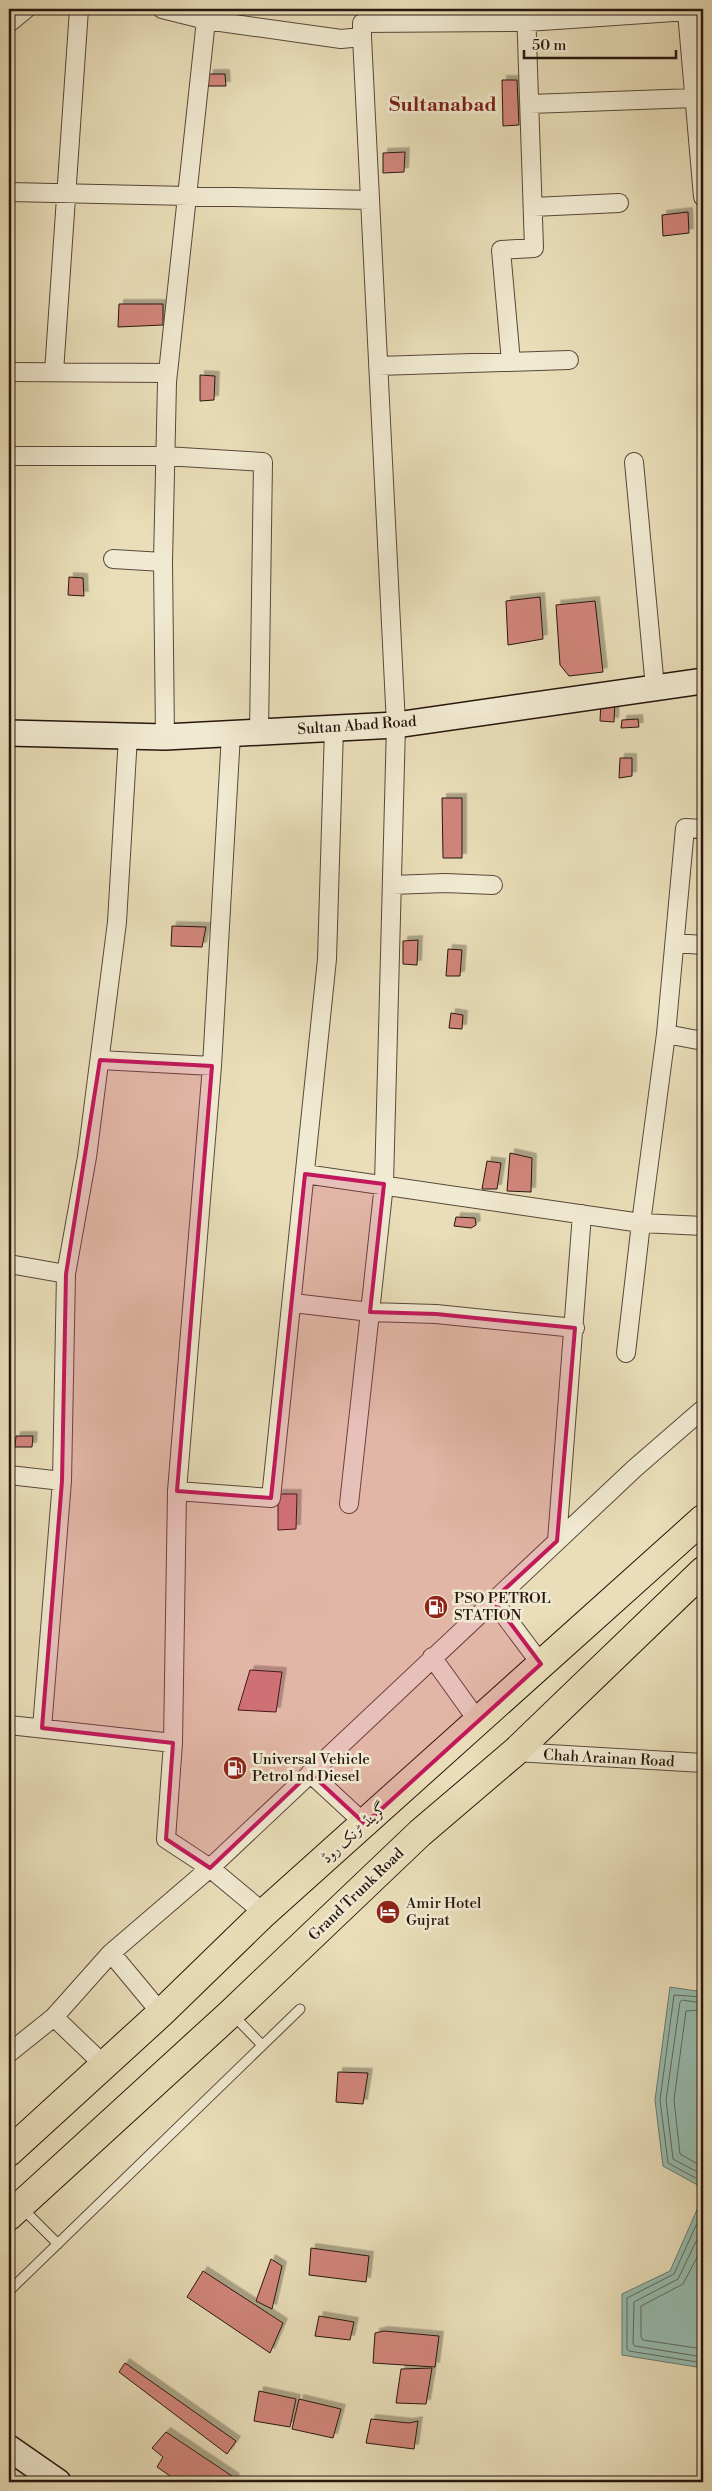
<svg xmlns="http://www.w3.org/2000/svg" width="712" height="2491" viewBox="0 0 712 2491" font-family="'Libre Bodoni',Amiri,serif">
<defs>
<filter id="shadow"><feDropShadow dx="4.5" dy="-4.5" stdDeviation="0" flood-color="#0004"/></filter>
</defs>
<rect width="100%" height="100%" fill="#e9deb9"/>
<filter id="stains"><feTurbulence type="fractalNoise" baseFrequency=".004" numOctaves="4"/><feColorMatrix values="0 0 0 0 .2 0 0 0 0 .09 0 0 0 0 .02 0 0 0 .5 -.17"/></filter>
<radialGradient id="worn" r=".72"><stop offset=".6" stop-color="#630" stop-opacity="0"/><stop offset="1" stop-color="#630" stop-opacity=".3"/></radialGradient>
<!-- water -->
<path fill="#97bcaf" stroke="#6a7a6f" d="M 670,1987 L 703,1992 L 703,2188 L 663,2166 L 655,2100 Z
M 703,2196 L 703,2368 L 622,2355 L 622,2294 L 670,2271 Z"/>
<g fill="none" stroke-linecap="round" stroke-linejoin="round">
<!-- shore -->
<path stroke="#5f695e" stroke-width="1" d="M 703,1997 L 674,1995 L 660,2100 L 668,2163 L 703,2182
M 703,2003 L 682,2000 L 680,2002 L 666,2100 L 673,2159 L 703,2175
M 703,2010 L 686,2011 L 674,2100 L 680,2154 L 703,2167
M 703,2210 L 674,2274 L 627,2298 L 627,2349 L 629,2351 L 703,2363
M 703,2227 L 678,2279 L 634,2302 L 633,2344 L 635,2346 L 703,2357
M 703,2246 L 683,2284 L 641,2306 L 641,2337 L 643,2340 L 703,2349"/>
</g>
<!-- building -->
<path fill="#d2867b" stroke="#27160e" filter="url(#shadow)" d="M 209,74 L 225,74 L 226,86 L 208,86 Z
M 502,80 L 517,80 L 519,125 L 503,126 Z
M 405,152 L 404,172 L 383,173 L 383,153 Z
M 688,212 L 689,233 L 663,236 L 662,215 Z
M 119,304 L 163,304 L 163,325 L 118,327 Z
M 200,375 L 215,376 L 214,400 L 200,401 Z
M 69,577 L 83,578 L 84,596 L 68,595 Z
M 540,597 L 543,639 L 508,645 L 506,601 Z
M 595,601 L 603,672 L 569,676 L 560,665 L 556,605 Z
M 601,700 L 615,700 L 614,722 L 600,721 Z
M 638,719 L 639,727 L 621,728 L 622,720 Z
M 620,758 L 632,758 L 632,776 L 619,778 Z
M 442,798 L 462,798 L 462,858 L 443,858 Z
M 172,926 L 206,927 L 202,947 L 171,946 Z
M 418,940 L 417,965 L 403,964 L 403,941 Z
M 448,949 L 462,950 L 460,976 L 446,976 Z
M 451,1013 L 463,1015 L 462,1029 L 449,1028 Z
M 510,1153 L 532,1158 L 531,1192 L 507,1191 Z
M 487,1161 L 501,1163 L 497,1189 L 482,1189 Z
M 456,1217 L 475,1218 L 476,1225 L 471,1228 L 454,1226 Z
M 16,1436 L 33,1436 L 32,1447 L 15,1447 Z
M 278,1494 L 297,1494 L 296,1529 L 278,1530 Z
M 250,1670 L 282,1672 L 276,1712 L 238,1710 Z
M 338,2072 L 368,2073 L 363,2104 L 336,2102 Z
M 311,2248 L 369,2256 L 366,2282 L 309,2275 Z
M 271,2259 L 282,2266 L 272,2309 L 256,2301 Z
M 203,2271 L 283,2323 L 270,2353 L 187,2297 Z
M 319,2316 L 354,2322 L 350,2340 L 315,2336 Z
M 384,2331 L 439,2336 L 435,2367 L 373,2363 L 375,2333 Z
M 125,2363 L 236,2441 L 227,2454 L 119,2372 Z
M 432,2368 L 426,2404 L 396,2403 L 401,2369 Z
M 259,2391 L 296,2399 L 290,2427 L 254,2421 Z
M 299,2399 L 341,2409 L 333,2438 L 292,2429 Z
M 371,2419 L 409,2423 L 418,2421 L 414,2449 L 366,2443 Z
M 166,2432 L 235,2478 L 233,2482 L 179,2482 L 157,2467 L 163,2457 L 152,2448 Z"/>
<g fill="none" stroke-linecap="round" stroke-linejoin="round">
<!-- lane casing -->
<g stroke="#584839" stroke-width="11">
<path id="lane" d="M 233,2015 L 262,2045
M 22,2208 L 58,2244
M 9,2291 L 300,2009"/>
</g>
<!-- street casing -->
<g stroke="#584839" stroke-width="20">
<path id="street" d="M 162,9 L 206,20 L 207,9
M 687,12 L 703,197
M 9,23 L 26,9
M 530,104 L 694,98
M 9,192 L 370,200
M 533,207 L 619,203
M 511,362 L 501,250 L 534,248 L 526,9
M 378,366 L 569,360
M 9,372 L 168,373
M 54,372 L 79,9
M 9,456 L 165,456 L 263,462 L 259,732
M 634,462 L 655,688
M 113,559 L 163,562
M 165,737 L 163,562 L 167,382 L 206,20 L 341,39 L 362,37 L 362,23 L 527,22 L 703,10
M 392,885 L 445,883 L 493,885
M 675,943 L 703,945
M 666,1034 L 685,828 L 703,829
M 703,1041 L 666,1034 L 641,1223 L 703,1226
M 100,1060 L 212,1066
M 305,1174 L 641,1223 L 626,1353
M 9,1264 L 66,1274 L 62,1481
M 66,1274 L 87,1157 L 117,922 L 128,736
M 293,1303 L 370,1312 L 436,1314 L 575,1328
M 9,1475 L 62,1481 L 42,1728
M 177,1491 L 212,1066 L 231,734
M 349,1504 L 384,1184 L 396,725 L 362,37
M 557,1541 L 582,1214
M 493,1600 L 541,1664
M 432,1657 L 478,1721
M 9,1725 L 173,1743 L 166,1839 L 210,1868 L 264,1913
M 173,1743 L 177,1491 L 271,1498 L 327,959 L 334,728
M 515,1752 L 703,1763
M 310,1773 L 365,1824
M 111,1953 L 161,2013
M 54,2017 L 104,2065
M 9,2053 L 54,2017 L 111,1953 L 210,1868 L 635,1468 L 703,1409"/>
</g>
<!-- secondary casing -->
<g stroke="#27160e" stroke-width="28">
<path id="secondary" d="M 9,733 L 165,737 L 396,725 L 703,681
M 9,2448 L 58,2482"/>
</g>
<!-- primary casing -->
<g stroke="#27160e" stroke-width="30">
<path id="primary" d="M 9,2152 L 161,2013 L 264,1913 L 703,1519
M 9,2216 L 231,2013 L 420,1833 L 515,1752 L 703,1571"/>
</g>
<!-- lane -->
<use href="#lane" stroke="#f1ead2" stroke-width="9"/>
<!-- street -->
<use href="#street" stroke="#f1ead2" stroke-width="18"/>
<!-- secondary -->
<use href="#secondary" stroke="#f1ead2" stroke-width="25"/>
<!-- primary -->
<use href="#primary" stroke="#e9deb9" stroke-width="28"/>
</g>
<!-- marked area -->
<path fill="#c2185b" fill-opacity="0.2" stroke="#c2185b" stroke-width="4" stroke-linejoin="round" d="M 100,1060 L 212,1066 L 177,1491 L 271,1498 L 305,1174 L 384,1184 L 370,1312 L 436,1314 L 575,1328 L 557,1541 L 493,1600 L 541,1664 L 365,1824 L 310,1773 L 210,1868 L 166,1839 L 173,1743 L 42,1728 L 62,1481 L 66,1274 Z"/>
<!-- icons -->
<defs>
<g id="fuel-disc" transform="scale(1.25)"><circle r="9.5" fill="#8f2418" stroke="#f1ead2"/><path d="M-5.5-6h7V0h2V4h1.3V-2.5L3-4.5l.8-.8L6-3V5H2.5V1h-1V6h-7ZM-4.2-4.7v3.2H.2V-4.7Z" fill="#fff"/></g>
<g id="hotel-disc" transform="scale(1.25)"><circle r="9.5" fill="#8f2418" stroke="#f1ead2"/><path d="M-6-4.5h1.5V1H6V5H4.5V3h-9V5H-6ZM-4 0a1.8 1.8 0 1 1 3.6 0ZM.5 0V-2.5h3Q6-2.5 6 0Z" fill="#fff"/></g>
</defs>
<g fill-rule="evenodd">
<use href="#fuel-disc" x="436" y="1607"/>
<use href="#fuel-disc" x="235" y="1768"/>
<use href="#hotel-disc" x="388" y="1912"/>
</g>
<g text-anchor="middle" stroke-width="5" stroke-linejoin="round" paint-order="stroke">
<!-- street labels -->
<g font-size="15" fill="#27160e" stroke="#f1ead2">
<text transform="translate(357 725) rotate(-4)" y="5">Sultan Abad Road</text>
<text transform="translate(609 1758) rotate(3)" y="5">Chah Arainan Road</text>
<text transform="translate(354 1833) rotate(-42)" y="5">گرینڈ ٹرنک روڈ</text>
<text transform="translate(356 1894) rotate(-44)" y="5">Grand Trunk Road</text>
</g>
<!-- poi labels -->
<g font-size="15" fill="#27160e" stroke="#f1ead2" text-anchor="start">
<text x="454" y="1603">PSO PETROL<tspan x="454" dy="17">STATION</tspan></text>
<text x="252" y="1764">Universal Vehicle<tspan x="252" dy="17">Petrol nd Diesel</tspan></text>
<text x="406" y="1908">Amir Hotel<tspan x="406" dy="17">Gujrat</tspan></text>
</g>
<!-- district labels -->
<g font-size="20" font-weight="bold" fill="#7a1f14" stroke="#f1ead2">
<text x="443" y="111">Sultanabad</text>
</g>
</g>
<!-- margin -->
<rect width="712" height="2491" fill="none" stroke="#e9deb9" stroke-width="30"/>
<rect x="10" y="10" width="692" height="2471" fill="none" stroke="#27160e" stroke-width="2.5"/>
<rect x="15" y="15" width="682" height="2461" fill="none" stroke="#27160e"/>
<!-- scale -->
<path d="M524 50v8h152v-8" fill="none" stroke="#27160e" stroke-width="2.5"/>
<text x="532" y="50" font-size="15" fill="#27160e" stroke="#f1ead2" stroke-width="4" paint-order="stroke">50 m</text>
<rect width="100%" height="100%" filter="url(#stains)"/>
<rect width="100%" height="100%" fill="url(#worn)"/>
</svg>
